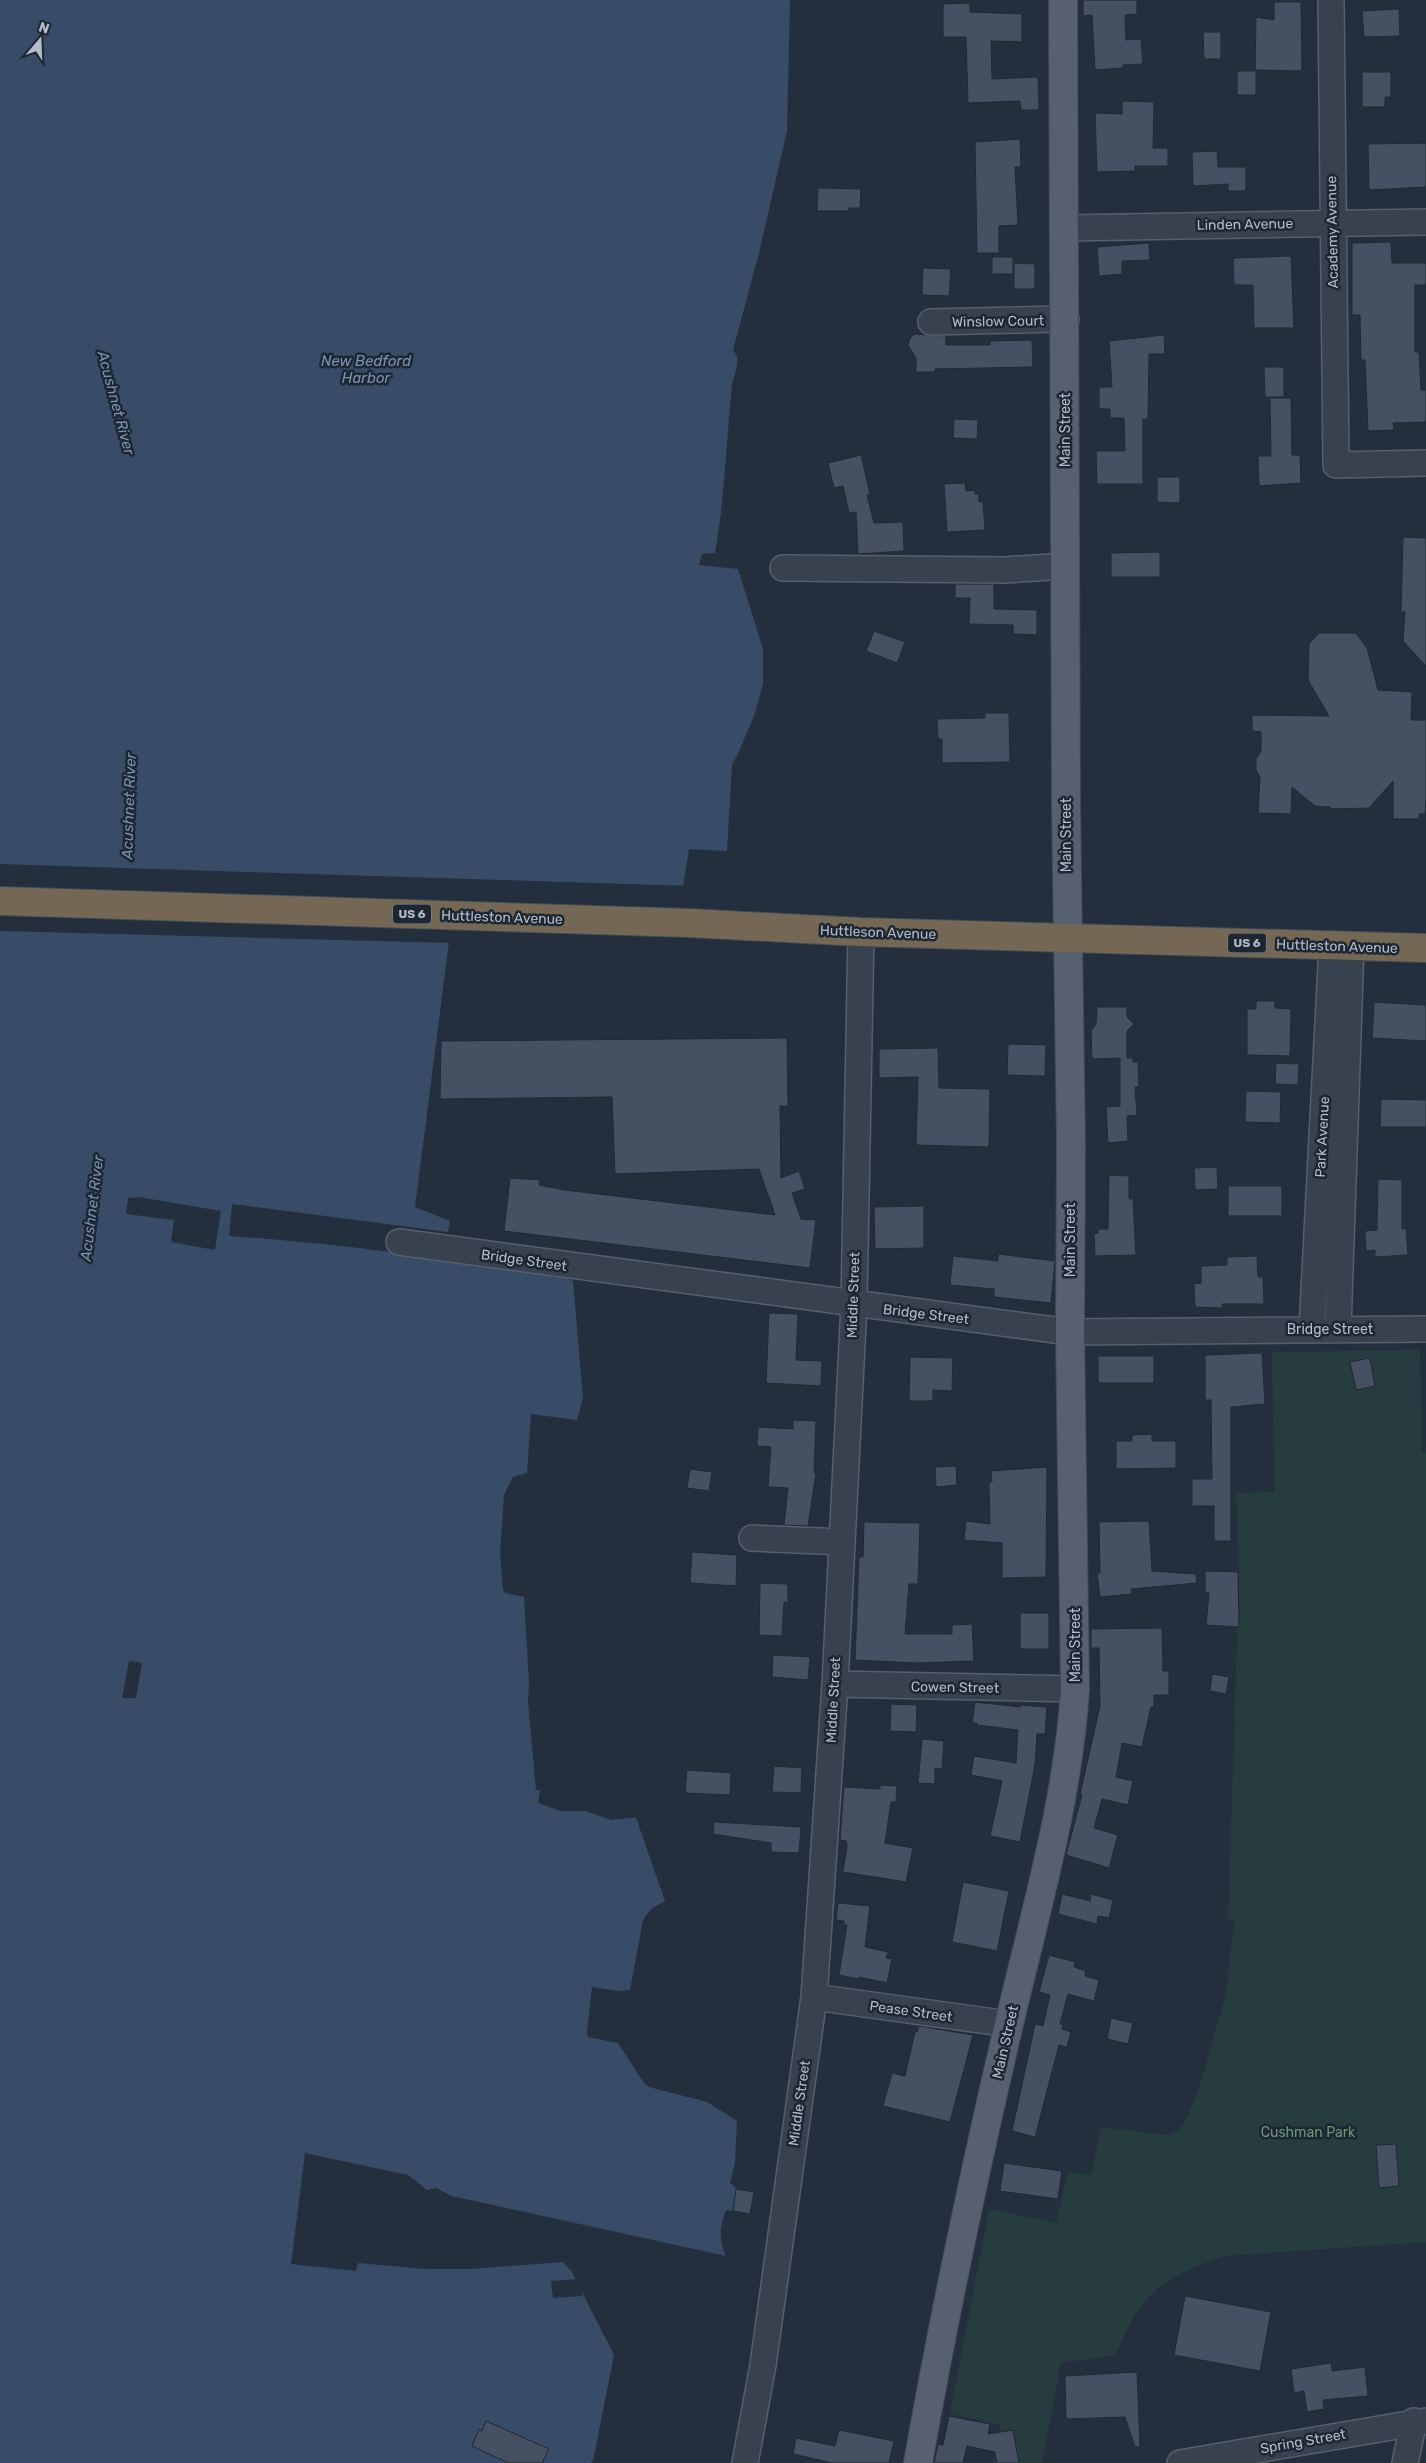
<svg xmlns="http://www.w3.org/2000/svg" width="1426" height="2463" viewBox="0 0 1426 2463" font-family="Rubik,sans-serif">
<rect width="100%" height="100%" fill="#242f3e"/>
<!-- green -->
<path fill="#263c3f" d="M 1420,1350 L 1422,1453 L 1426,1453 L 1426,2242 L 1225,2256 C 1191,2267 1160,2281 1138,2310 C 1129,2323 1123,2341 1115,2355 L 1061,2363 L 1042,2463 L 993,2463 L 1000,2425 L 950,2414 L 989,2209 L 1056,2223 L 1068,2172 L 1091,2175 L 1101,2127 L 1167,2135 L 1179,2130 L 1184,2124 L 1198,2091 L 1226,1994 L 1234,1921 L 1228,1919 L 1239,1574 L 1236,1493 L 1274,1492 L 1272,1352 Z"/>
<!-- water -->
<path fill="#394c67" d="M 0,0 L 790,0 L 787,131 L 759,253 L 733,350 C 743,361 733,374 732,386 C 726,441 725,498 715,553 L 702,554 L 699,565 L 738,569 L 763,649 L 763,684 L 754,716 L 737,756 L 732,764 L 727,851 L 689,849 L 683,886 L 457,879 L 415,1207 L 450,1221 L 448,1232 L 232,1204 L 229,1236 C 341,1243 451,1260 562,1276 L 573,1281 L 583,1398 L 577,1420 L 531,1414 L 527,1473 L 516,1483 L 511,1554 L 514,1592 L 524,1597 L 529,1683 L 528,1702 L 536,1790 L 540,1790 L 542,1794 L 634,1812 L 665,1901 L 651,1909 L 643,1920 L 630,1990 L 618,1991 L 592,1987 L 587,2032 L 588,2037 L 618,2043 L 644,2083 L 649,2087 L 707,2102 L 737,2121 L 735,2162 L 730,2183 L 737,2189 L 733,2211 L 726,2210 C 720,2226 718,2240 726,2256 L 452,2196 L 436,2188 L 427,2190 L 408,2175 L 305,2153 L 291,2264 L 356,2271 L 358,2263 L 426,2269 L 472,2269 L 563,2262 L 572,2272 L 614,2355 L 593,2461 L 590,2463 L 0,2463 Z"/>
<!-- pier -->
<path fill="#242f3e" d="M 0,864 L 155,869 L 686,886 L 683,888 L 459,881 L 451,943 L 0,931 Z
M 139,1197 L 221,1211 L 215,1250 L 171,1242 L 174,1220 L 126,1214 L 128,1198 Z
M 527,1473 L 519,1484 L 515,1501 L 513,1554 L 515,1586 L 524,1597 L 505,1593 L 503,1590 L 500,1553 L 504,1495 L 513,1477 Z
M 129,1661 L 142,1663 L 136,1698 L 122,1698 Z
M 543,1789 L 544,1792 L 559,1796 L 583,1797 L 635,1809 L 639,1817 L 611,1820 L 585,1811 L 560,1811 L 538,1803 L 540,1790 Z
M 578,2279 L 583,2296 L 553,2298 L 551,2281 Z"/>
<!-- building -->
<path fill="#455162" stroke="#1f2835" d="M 1083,0 L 1137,0 L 1137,14 L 1125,15 L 1126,40 L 1141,39 L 1143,64 L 1123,65 L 1123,68 L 1095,70 L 1092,15 L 1083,16 Z
M 1274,2 L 1301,2 L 1302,71 L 1255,70 L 1256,17 L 1274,20 Z
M 970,3 L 970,12 L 1022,14 L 1022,42 L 991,41 L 992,79 L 1038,77 L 1039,110 L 1021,110 L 1020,101 L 968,103 L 966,37 L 943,37 L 943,4 Z
M 1399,9 L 1400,36 L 1364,37 L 1362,11 Z
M 1203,32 L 1221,32 L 1221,59 L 1204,59 Z
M 1237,71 L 1256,71 L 1256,95 L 1237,95 Z
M 1362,72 L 1391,72 L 1391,97 L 1385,97 L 1385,107 L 1362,107 Z
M 1122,101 L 1154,102 L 1153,148 L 1168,148 L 1168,166 L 1135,166 L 1135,171 L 1097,172 L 1095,113 L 1122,114 Z
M 1020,139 L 1021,167 L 1015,167 L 1018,225 L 999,226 L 999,253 L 977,253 L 975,142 Z
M 1426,143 L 1426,187 L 1369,190 L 1368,144 Z
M 1217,151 L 1218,167 L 1246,167 L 1246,191 L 1228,191 L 1228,184 L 1193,186 L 1192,152 Z
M 818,188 L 861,189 L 860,208 L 849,208 L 849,211 L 817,211 Z
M 1391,242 L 1392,263 L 1426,263 L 1426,285 L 1415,285 L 1415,352 L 1419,352 L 1421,390 L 1426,390 L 1426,422 L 1393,423 L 1394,430 L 1368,431 L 1365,360 L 1361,360 L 1360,315 L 1352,315 L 1352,243 Z
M 1149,243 L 1150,260 L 1122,261 L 1122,274 L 1099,276 L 1097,247 Z
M 1291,256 L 1294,328 L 1254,328 L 1253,285 L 1234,285 L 1233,258 Z
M 992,257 L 1013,257 L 1013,274 L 992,274 Z
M 1014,263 L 1035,264 L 1035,289 L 1014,289 Z
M 923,268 L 951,269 L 949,296 L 922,295 Z
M 915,334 L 946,336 L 946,345 L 990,345 L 990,341 L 1032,340 L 1033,367 L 935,369 L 935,372 L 916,372 L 916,358 L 908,345 L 910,338 Z
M 1164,335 L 1165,354 L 1149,354 L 1148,419 L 1143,419 L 1143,484 L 1097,484 L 1096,451 L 1125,451 L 1124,418 L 1110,418 L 1110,409 L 1099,409 L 1099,387 L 1112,387 L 1109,341 Z
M 1264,367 L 1284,367 L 1284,397 L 1265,397 Z
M 1270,398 L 1291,398 L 1292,455 L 1300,455 L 1301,483 L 1259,486 L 1258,456 L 1271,456 Z
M 954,419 L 978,420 L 977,439 L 953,438 Z
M 861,455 L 870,494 L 867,495 L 874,523 L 903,522 L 904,551 L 858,554 L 856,512 L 849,513 L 843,486 L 834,488 L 828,463 Z
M 1157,477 L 1180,477 L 1180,503 L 1157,502 Z
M 965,483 L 966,491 L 975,490 L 975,494 L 979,494 L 979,502 L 983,502 L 985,530 L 947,532 L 944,484 Z
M 1403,537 L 1426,538 L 1426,666 L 1403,641 L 1405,612 L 1401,612 Z
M 1160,552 L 1160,577 L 1111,577 L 1111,553 Z
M 955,584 L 994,584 L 994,609 L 1037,610 L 1037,635 L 1013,634 L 1013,625 L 969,624 L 970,598 L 955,598 Z
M 874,631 L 905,642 L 897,663 L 866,651 Z
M 1319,633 L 1356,633 L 1367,648 L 1378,690 L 1412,692 L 1411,720 L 1426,720 L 1426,798 L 1425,814 L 1419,814 L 1419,819 L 1393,819 L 1393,781 L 1369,808 L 1330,809 L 1330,807 L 1315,806 L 1292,787 L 1291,814 L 1258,813 L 1260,777 L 1256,770 L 1256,759 L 1261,751 L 1261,732 L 1252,731 L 1252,715 L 1329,716 L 1308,680 L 1309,644 Z
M 985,713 L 1009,713 L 1010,762 L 942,763 L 942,739 L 938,739 L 937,719 L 985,718 Z
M 1256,1001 L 1275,1001 L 1275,1008 L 1291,1009 L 1290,1056 L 1247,1055 L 1247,1009 L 1256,1009 Z
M 1374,1002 L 1426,1005 L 1426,1041 L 1372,1038 Z
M 1097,1007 L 1127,1007 L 1127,1017 L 1134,1024 L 1127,1031 L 1127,1058 L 1133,1058 L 1133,1062 L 1138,1062 L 1139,1087 L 1135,1087 L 1137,1115 L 1127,1116 L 1128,1141 L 1108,1143 L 1106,1107 L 1120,1106 L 1120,1058 L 1092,1059 L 1091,1031 L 1096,1024 Z
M 787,1038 L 788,1106 L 780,1106 L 781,1178 L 799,1171 L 805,1189 L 792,1193 L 801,1219 L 816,1220 L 810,1268 L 504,1231 L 510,1178 L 540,1180 L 539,1185 L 565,1190 L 775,1215 L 759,1169 L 615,1174 L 612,1097 L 440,1099 L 441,1041 Z
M 1008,1044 L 1046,1045 L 1045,1076 L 1007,1075 Z
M 938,1048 L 939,1088 L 990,1089 L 989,1147 L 916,1145 L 918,1077 L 879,1078 L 879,1049 Z
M 1276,1063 L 1299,1064 L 1298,1085 L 1275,1084 Z
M 1246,1091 L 1281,1092 L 1280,1123 L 1245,1122 Z
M 1381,1099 L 1426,1100 L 1426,1127 L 1380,1127 Z
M 1217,1167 L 1218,1189 L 1195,1190 L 1194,1168 Z
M 1109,1175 L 1129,1176 L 1129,1199 L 1133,1199 L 1136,1255 L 1095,1256 L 1094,1234 L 1098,1233 L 1098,1229 L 1108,1229 Z
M 1378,1179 L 1402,1180 L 1402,1229 L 1406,1228 L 1408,1255 L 1375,1257 L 1375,1250 L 1366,1251 L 1365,1231 L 1377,1230 Z
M 1228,1186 L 1282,1186 L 1282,1216 L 1228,1216 Z
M 924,1206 L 924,1248 L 875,1249 L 874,1207 Z
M 998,1254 L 1055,1261 L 1051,1303 L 994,1297 L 994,1289 L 950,1285 L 953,1256 L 998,1261 Z
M 1257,1256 L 1258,1277 L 1263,1277 L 1264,1304 L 1222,1304 L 1223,1308 L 1195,1307 L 1194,1284 L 1201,1283 L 1201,1266 L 1227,1265 L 1227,1257 Z
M 769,1313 L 798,1314 L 796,1360 L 822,1361 L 821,1386 L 766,1383 Z
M 1262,1353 L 1265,1404 L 1231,1407 L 1231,1541 L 1214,1541 L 1214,1506 L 1192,1506 L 1192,1479 L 1212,1479 L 1211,1400 L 1205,1400 L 1205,1355 Z
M 1098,1356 L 1154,1356 L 1154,1383 L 1098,1383 Z
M 910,1357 L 953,1358 L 952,1391 L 933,1390 L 933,1401 L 909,1401 Z
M 1370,1358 L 1375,1386 L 1356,1390 L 1350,1362 Z
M 793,1420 L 816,1421 L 814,1473 L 816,1473 L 808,1526 L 784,1525 L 788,1488 L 768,1487 L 771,1447 L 757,1446 L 758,1427 L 793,1429 Z
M 1152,1434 L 1152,1441 L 1176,1441 L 1176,1468 L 1116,1469 L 1116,1441 L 1132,1441 L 1132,1435 Z
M 956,1466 L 957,1485 L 936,1487 L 935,1467 Z
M 1047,1467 L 1046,1577 L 1002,1578 L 1002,1543 L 964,1540 L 966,1521 L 990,1524 L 989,1482 L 992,1482 L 991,1471 Z
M 690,1469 L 712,1472 L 709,1491 L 687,1488 Z
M 1149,1521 L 1152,1571 L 1196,1574 L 1197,1583 L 1131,1589 L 1132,1594 L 1100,1597 L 1097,1573 L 1100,1573 L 1099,1522 Z
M 864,1522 L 920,1523 L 918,1584 L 909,1584 L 905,1634 L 952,1634 L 952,1625 L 972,1624 L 974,1661 L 916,1663 L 855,1660 L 859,1557 L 863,1557 Z
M 692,1552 L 737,1555 L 736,1586 L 690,1583 Z
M 1205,1571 L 1238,1572 L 1239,1627 L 1206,1625 L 1209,1593 L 1205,1593 Z
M 760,1583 L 788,1584 L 788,1603 L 784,1602 L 782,1636 L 759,1635 Z
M 1020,1613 L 1049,1613 L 1049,1649 L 1020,1649 Z
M 1162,1628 L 1163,1671 L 1169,1671 L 1169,1695 L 1154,1695 L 1154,1707 L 1151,1707 L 1142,1747 L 1122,1743 L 1116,1777 L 1133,1781 L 1128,1805 L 1102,1799 L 1094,1828 L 1118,1835 L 1109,1868 L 1066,1855 L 1082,1795 L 1080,1794 L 1100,1706 L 1099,1648 L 1091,1648 L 1091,1629 Z
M 773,1655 L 810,1657 L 808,1680 L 772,1677 Z
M 1212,1674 L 1229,1677 L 1226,1694 L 1210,1691 Z
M 975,1702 L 1020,1707 L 1020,1705 L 1047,1707 L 1045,1734 L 1037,1734 L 1035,1765 L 1020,1842 L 990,1836 L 1002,1781 L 971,1775 L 974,1756 L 1016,1763 L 1018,1730 L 977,1725 L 977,1723 L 972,1723 Z
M 891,1704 L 917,1705 L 916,1732 L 890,1731 Z
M 922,1739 L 944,1741 L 942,1769 L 935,1768 L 935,1784 L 918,1783 Z
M 774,1766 L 802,1768 L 801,1793 L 772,1792 Z
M 687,1770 L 731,1773 L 730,1795 L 685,1793 Z
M 880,1785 L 897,1786 L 896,1802 L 891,1802 L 885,1843 L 913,1848 L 906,1882 L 843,1872 L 847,1846 L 846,1841 L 840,1840 L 844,1787 L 880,1789 Z
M 714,1822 L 801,1827 L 799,1853 L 771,1852 L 771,1843 L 713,1834 Z
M 963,1882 L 1009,1891 L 997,1951 L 952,1942 Z
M 1062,1894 L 1090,1901 L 1091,1894 L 1113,1900 L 1109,1918 L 1098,1916 L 1097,1924 L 1058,1914 Z
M 838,1903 L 870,1906 L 865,1947 L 888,1952 L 886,1958 L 892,1959 L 887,1983 L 859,1977 L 859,1979 L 839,1975 L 847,1925 L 844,1925 L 844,1921 L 836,1920 Z
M 1049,1955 L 1075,1962 L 1074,1967 L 1086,1971 L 1085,1976 L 1099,1980 L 1094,2001 L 1068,1994 L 1060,2024 L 1063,2025 L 1062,2029 L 1071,2032 L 1067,2047 L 1059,2045 L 1035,2137 L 1012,2131 L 1035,2024 L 1043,2026 L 1050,1995 L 1039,1992 Z
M 1111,2018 L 1133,2023 L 1128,2044 L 1107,2039 Z
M 919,2026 L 973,2035 L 950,2122 L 883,2106 L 892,2073 L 905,2076 L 915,2032 L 917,2032 Z
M 1396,2144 L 1399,2186 L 1379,2188 L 1376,2145 Z
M 1004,2163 L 1062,2171 L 1058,2199 L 1000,2191 Z
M 736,2189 L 754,2192 L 750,2214 L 733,2211 Z
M 1185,2296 L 1271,2312 L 1260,2371 L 1174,2355 Z
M 1331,2363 L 1332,2371 L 1365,2367 L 1368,2396 L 1323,2400 L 1324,2409 L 1307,2412 L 1304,2391 L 1294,2393 L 1291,2369 Z
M 1137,2372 L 1140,2446 L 1135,2447 L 1125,2417 L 1066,2419 L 1065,2376 Z
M 949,2416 L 990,2424 L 988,2434 L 1013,2430 L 1019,2463 L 997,2463 L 995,2452 L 967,2446 L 963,2463 L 934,2463 L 938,2444 L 943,2445 Z
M 486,2421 L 549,2449 L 542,2463 L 508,2463 L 472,2446 L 479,2429 L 482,2431 Z
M 839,2430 L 894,2441 L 889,2463 L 832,2463 L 793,2454 L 796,2438 L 835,2446 Z"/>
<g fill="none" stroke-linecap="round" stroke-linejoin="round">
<!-- minor casing -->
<g stroke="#565f6c" stroke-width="28">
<path id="minor" d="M 1331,0 L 1336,465 L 1426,463
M 1065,228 L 1426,222
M 931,322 L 1066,319
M 783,568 L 1005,570 L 1066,566
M 399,1242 L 1070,1332 L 1426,1329
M 1312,1329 L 1332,946
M 1338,1329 L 1351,946
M 752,1538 L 842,1542
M 835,1684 L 1075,1689
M 814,1997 L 1009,2024
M 745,2463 L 763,2365 L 814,1997 L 835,1684 L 854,1304 L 861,932
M 1180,2463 L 1426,2421
M 1405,2463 L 1414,2421"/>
</g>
<!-- major casing -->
<g stroke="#414a57" stroke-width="30">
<path id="major" d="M 918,2463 C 944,2316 975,2169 1009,2024 C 1035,1913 1068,1802 1075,1689 L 1070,1332 L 1071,1144 L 1066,804 L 1063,0"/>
</g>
<!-- highway casing -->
<g stroke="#434c59" stroke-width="30">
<path id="highway" d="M 0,901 L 689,923 L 861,932 L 1426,948"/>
</g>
<!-- minor -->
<use href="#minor" stroke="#38414e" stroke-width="25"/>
<!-- major -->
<use href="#major" stroke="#56606e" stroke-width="28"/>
<!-- highway -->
<use href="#highway" stroke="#746855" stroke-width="28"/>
</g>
<g text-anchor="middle" stroke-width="5" stroke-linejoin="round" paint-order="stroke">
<!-- shield labels -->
<g fill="#1d2633" stroke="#878f9c" stroke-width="1">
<rect x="393" y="904.5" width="38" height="19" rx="4"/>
<rect x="1228" y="933.5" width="38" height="19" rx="4"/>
</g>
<g font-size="12" font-weight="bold" fill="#b4bcc9">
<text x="412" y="918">US 6</text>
<text x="1247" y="947">US 6</text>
</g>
<!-- street labels -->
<g font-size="14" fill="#b4bcc9" stroke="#1d2633">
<text transform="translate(1245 224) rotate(-1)" y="5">Linden Avenue</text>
<text transform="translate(1332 232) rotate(-91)" y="5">Academy Avenue</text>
<text transform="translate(998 321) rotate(-1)" y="5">Winslow Court</text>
<text transform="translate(1065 430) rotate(-90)" y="5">Main Street</text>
<text transform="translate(1066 835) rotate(-90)" y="5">Main Street</text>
<text transform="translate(502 917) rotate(2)" y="5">Huttleston Avenue</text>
<text transform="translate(878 932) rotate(2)" y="5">Huttleson Avenue</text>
<text transform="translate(1337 946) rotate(2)" y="5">Huttleston Avenue</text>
<text transform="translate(1322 1137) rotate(-87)" y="5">Park Avenue</text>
<text transform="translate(1070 1240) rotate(-90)" y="5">Main Street</text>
<text transform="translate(524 1260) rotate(8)" y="5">Bridge Street</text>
<text transform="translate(853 1295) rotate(-88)" y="5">Middle Street</text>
<text transform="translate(926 1314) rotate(7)" y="5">Bridge Street</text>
<text x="1330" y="1334">Bridge Street</text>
<text transform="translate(1075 1645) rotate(-90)" y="5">Main Street</text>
<text transform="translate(955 1687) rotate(1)" y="5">Cowen Street</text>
<text transform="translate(833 1700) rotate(-87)" y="5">Middle Street</text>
<text transform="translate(911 2011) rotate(8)" y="5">Pease Street</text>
<text transform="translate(1005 2042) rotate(-77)" y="5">Main Street</text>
<text transform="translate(799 2103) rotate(-82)" y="5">Middle Street</text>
<text transform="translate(1303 2441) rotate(-10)" y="5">Spring Street</text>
</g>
<!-- park labels -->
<g font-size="14" fill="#6b9a76" stroke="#1d2633">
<text x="1308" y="2137">Cushman Park</text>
</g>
<!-- water labels -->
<g font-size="15" font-style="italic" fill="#7c92b1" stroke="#1d2633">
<text x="366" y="366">New Bedford<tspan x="366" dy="17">Harbor</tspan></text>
<text transform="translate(116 403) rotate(75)" y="5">Acushnet River</text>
<text transform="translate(129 806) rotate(-88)" y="5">Acushnet River</text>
<text transform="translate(92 1208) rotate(-83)" y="5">Acushnet River</text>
</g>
</g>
<!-- north arrow -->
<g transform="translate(40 40) rotate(19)" stroke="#1d2633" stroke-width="4" paint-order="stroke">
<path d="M0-4L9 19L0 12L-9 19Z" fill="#b4bcc9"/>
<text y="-8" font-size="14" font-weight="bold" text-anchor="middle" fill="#b4bcc9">N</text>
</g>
</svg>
